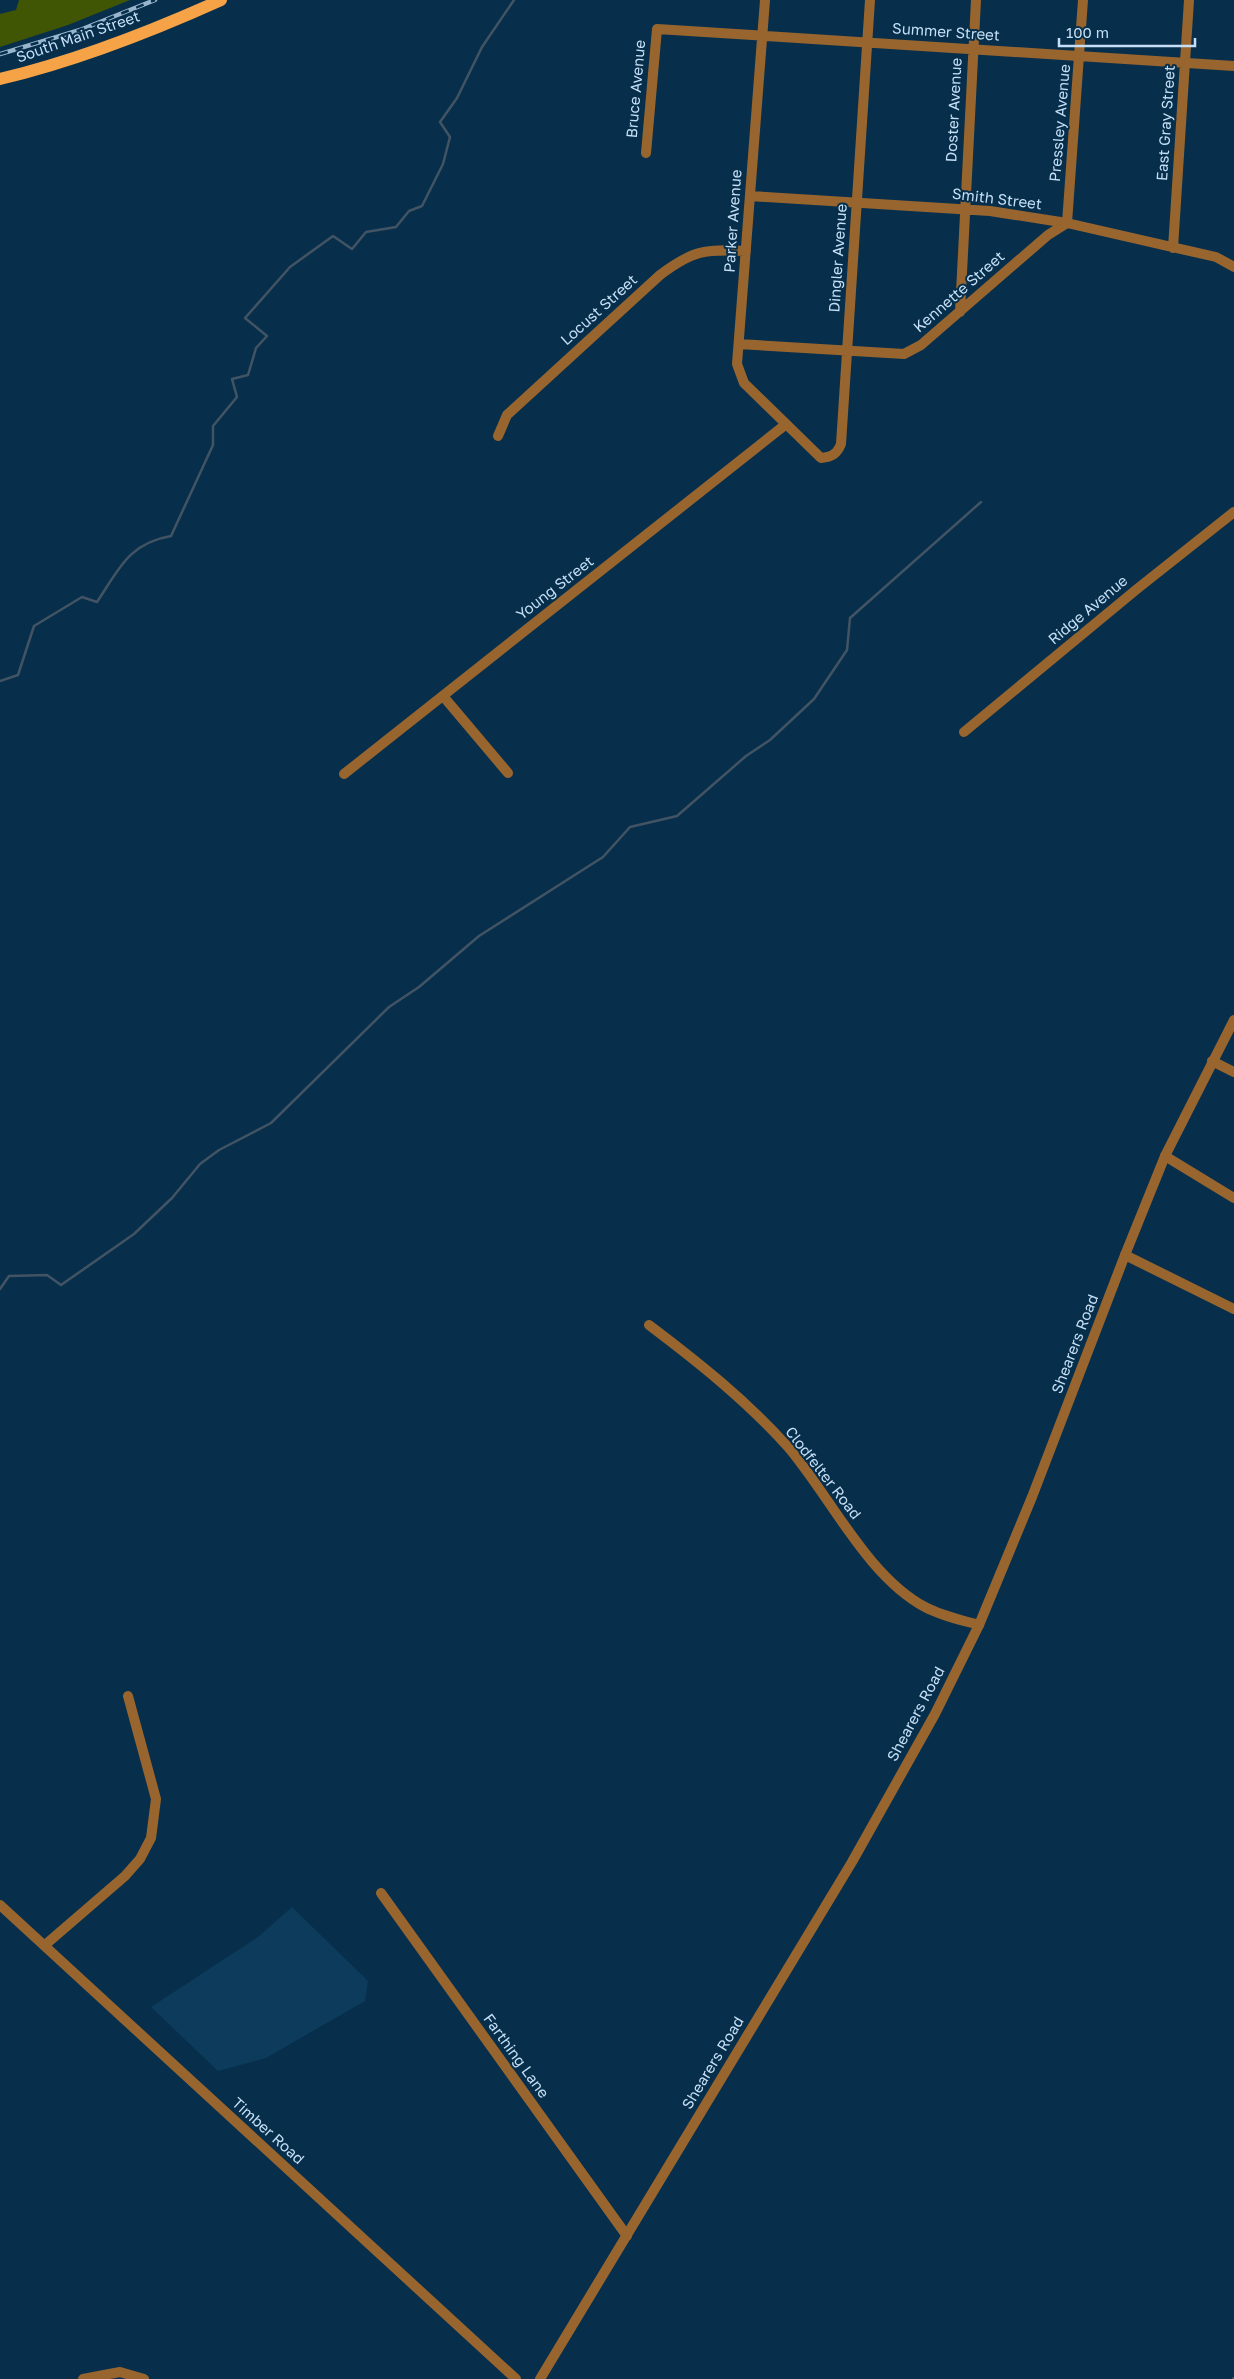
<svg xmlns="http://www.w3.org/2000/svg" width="1234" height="2379" viewBox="0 0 1234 2379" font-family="'Golos Text',sans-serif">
<rect width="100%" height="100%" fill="#072f4b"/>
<!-- built -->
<path fill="#0c3b5b" d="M 292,1907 L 368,1981 L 365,2001 L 266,2058 L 218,2071 L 151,2007 L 258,1937 Z"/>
<!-- green -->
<path fill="#405605" d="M 19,0 L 130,0 L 68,25 L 0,47 L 0,14 L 16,10 Z"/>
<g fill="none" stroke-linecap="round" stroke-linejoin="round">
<!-- stream -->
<path stroke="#425463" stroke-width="2.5" d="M 0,681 L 18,675 L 34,626 L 82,597 L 97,602 C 119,569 129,543 171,536 L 213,445 L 213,426 L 237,397 L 232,379 L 248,375 L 256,348 L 267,336 L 245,318 L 290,267 L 333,236 L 352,249 L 366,232 L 396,227 L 409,211 L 422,206 L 443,164 L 450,137 L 440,122 L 457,98 L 482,47 L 514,0
M 0,1289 L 9,1276 L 47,1275 L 61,1285 L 134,1234 L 172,1198 L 200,1164 L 219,1150 L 271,1123 L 389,1007 L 419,987 L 479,936 L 603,857 L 630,827 L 677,816 L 746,756 L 770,740 L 814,699 L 847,650 L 850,618 L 981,502
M 1233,2379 L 1234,2378"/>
<!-- minor -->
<path stroke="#98652f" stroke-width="10" d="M 765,0 L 737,364 L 744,383 L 821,458 C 832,457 837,454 841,444 L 870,0
M 646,153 L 657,29 L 1234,66
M 750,196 L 990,211 L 1067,223 L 1216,257 L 1234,267
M 1173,248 L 1189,0
M 960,312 L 976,0
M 739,344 L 904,354 L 921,345 L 1048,235 L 1067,223 L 1083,0
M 498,436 L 507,415 L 660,275 C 693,250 705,249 746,251
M 443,696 L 508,773
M 964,732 L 1137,589 L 1234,512
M 344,774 L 785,425
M 1212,1061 L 1234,1072
M 1165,1156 L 1234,1198
M 1125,1255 L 1234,1309
M 649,1325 C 698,1362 747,1401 788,1447 C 830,1496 867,1576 925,1607 C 942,1616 961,1620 979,1625
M 381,1893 L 627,2236
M 45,1945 L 125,1876 L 140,1859 L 151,1838 L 156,1799 L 128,1696
M 83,2379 L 120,2372 L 144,2379"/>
<!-- tertiary -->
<path stroke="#98652f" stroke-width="10" d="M 0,1905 L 516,2379
M 540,2379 L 852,1862 L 935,1714 L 979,1625 L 1032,1497 L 1125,1255 L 1165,1156 L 1234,1020"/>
<!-- primary -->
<path stroke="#f6a246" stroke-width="12" d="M 0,79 C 76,61 150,32 221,0"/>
<!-- rail casing -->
<g stroke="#98b5ce" stroke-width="4.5">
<path id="rail" d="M 0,54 L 80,30 L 155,0"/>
</g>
<!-- rail -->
<use href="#rail" stroke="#072f4b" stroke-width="2.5" stroke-dasharray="8" stroke-linecap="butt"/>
</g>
<g text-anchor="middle" stroke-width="4" stroke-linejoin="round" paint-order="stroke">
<!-- street labels -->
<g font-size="15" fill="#c5dff6" stroke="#072f4b">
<text transform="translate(946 32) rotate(4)" y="5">Summer Street</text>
<text transform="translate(78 37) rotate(-19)" y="5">South Main Street</text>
<text transform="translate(636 89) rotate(-85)" y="5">Bruce Avenue</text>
<text transform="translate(954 110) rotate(-87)" y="5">Doster Avenue</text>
<text transform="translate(1060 123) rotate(-85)" y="5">Pressley Avenue</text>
<text transform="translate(1166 123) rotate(-86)" y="5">East Gray Street</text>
<text transform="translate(997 199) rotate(7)" y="5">Smith Street</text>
<text transform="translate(733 221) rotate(-86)" y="5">Parker Avenue</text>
<text transform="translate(838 258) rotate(-86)" y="5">Dingler Avenue</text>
<text transform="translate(959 292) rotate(-41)" y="5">Kennette Street</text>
<text transform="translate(599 310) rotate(-42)" y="5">Locust Street</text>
<text transform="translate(555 588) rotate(-38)" y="5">Young Street</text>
<text transform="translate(1088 610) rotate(-40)" y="5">Ridge Avenue</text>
<text transform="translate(1075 1344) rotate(-69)" y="5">Shearers Road</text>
<text transform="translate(823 1473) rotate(52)" y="5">Clodfelter Road</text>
<text transform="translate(916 1714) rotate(-62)" y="5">Shearers Road</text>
<text transform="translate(516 2056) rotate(54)" y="5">Farthing Lane</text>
<text transform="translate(713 2063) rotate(-59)" y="5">Shearers Road</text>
<text transform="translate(268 2131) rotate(42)" y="5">Timber Road</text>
</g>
</g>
<!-- scale -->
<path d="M1059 38v8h136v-8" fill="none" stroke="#c5dff6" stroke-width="2.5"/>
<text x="1066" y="38" font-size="15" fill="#c5dff6" stroke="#072f4b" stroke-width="4" paint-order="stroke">100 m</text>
</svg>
